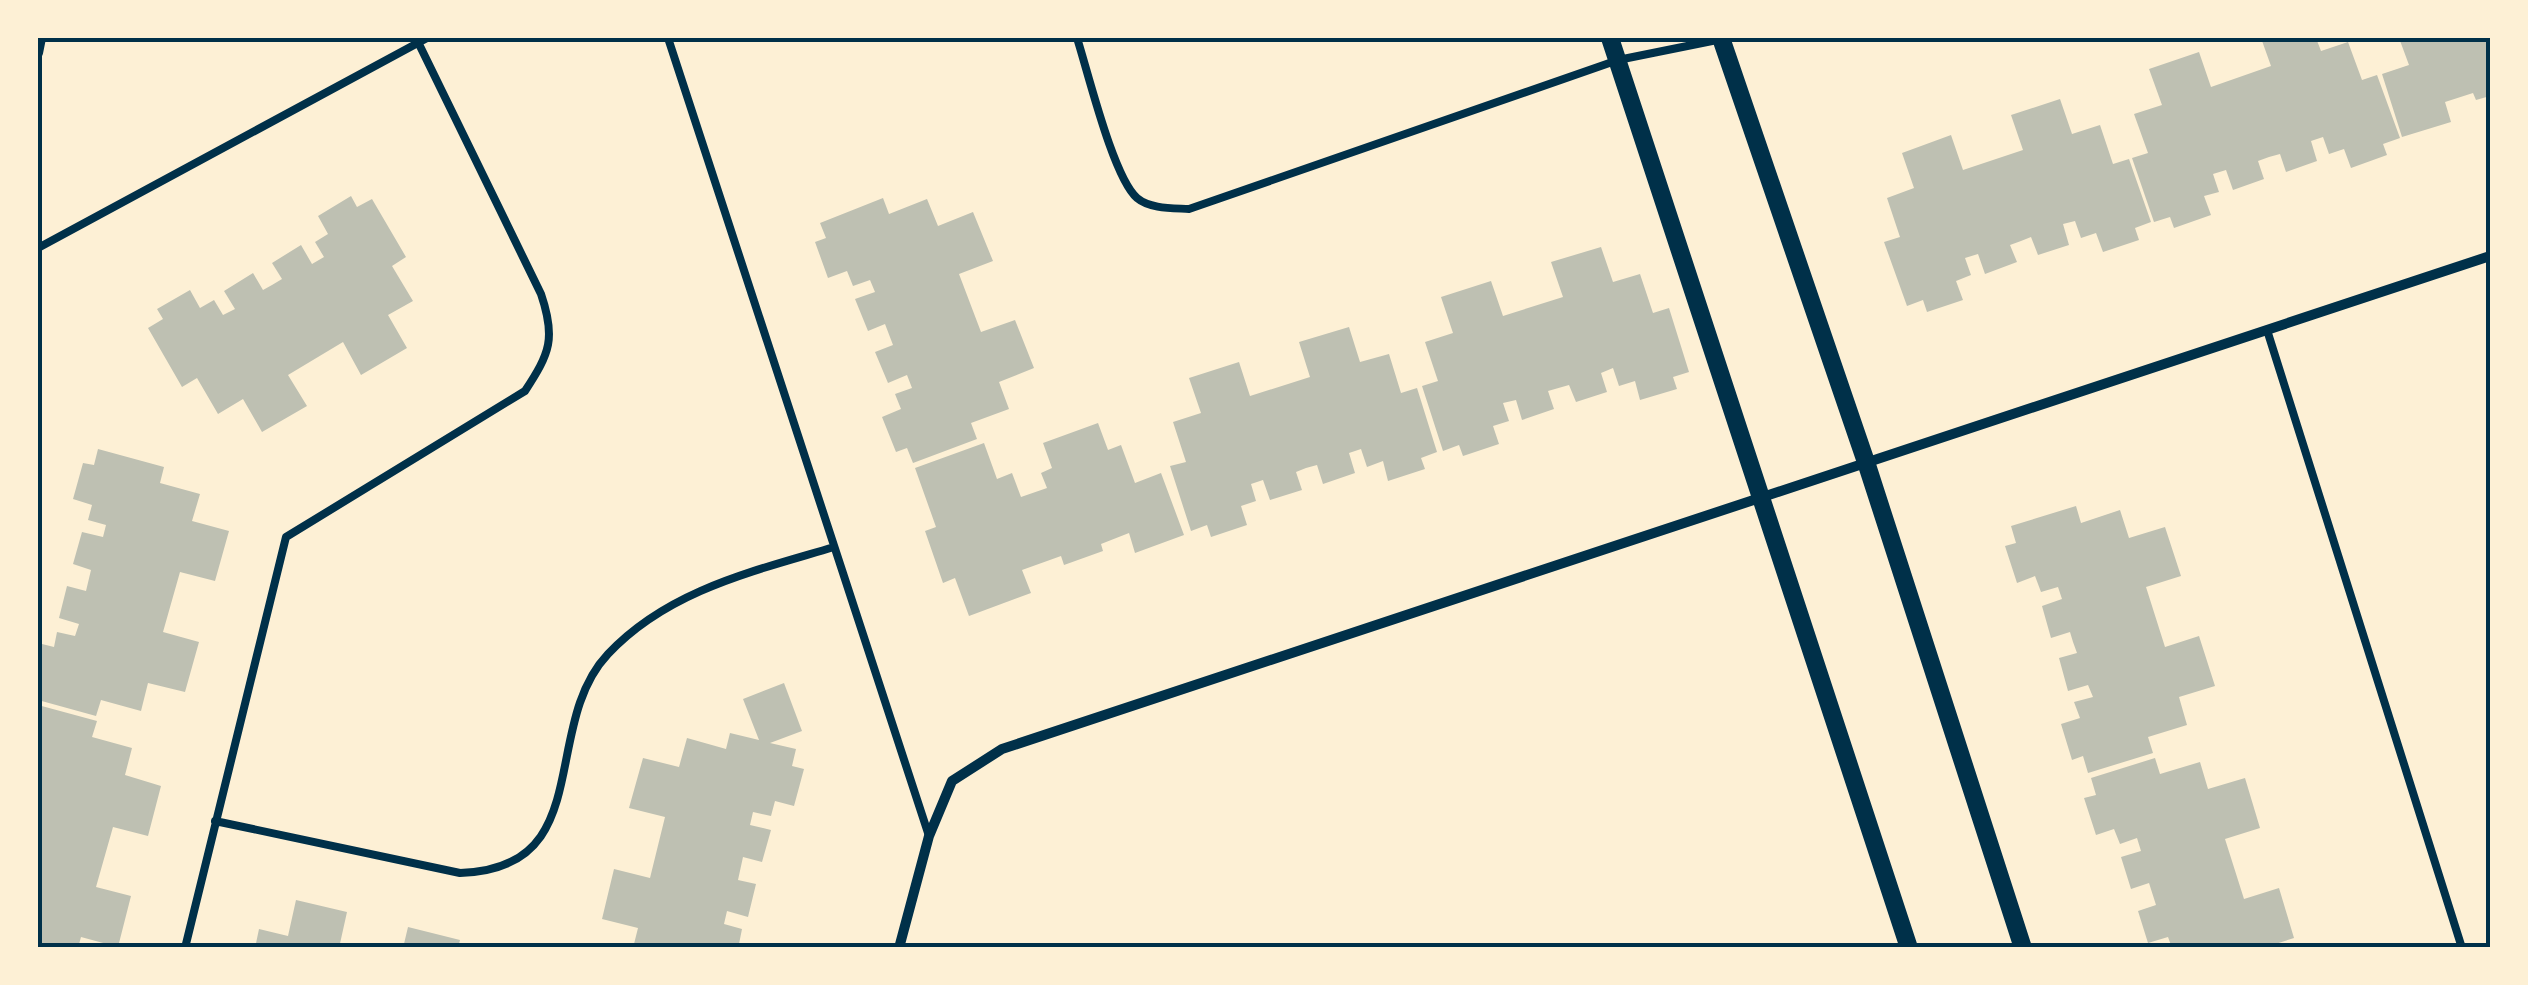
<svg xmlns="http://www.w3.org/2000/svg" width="2528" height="985" viewBox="0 0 2528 985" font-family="Barlow,sans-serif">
<rect width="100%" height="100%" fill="#fdf0d5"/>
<!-- building -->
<path fill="#bec0b2" d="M 2261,38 L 2316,38 L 2321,51 L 2348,42 L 2362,80 L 2377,75 L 2400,138 L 2383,144 L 2387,155 L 2351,168 L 2344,149 L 2329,154 L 2323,137 L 2311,141 L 2317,161 L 2286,172 L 2280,154 L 2269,157 L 2258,161 L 2264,179 L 2233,190 L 2226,170 L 2213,174 L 2219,192 L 2204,196 L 2211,215 L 2174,228 L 2170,217 L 2154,222 L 2132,158 L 2148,153 L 2134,114 L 2162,105 L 2149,69 L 2199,52 L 2211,87 L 2271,66 Z
M 2399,38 L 2490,38 L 2490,96 L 2476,100 L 2473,93 L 2445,102 L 2451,122 L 2402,137 L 2382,74 L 2409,65 Z
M 2060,99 L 2072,134 L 2100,125 L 2113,164 L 2129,159 L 2151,222 L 2135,228 L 2139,240 L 2103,252 L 2096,233 L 2081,238 L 2075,221 L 2063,224 L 2069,245 L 2038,255 L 2031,237 L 2021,241 L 2010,245 L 2017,262 L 1985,274 L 1978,254 L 1965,258 L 1971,275 L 1956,281 L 1963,300 L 1927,312 L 1923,300 L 1907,306 L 1884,242 L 1900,237 L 1887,198 L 1914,188 L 1902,153 L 1951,135 L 1963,170 L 2023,150 L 2011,115 Z
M 351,196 L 357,207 L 372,199 L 406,257 L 392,266 L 413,301 L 388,315 L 407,348 L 361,375 L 343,342 L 288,375 L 307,406 L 262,432 L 243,399 L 218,414 L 197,378 L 182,387 L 148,328 L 163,319 L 157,309 L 190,290 L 200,308 L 214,300 L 223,315 L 235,309 L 224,291 L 253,273 L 263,290 L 272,285 L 282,279 L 272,263 L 301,245 L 312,264 L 324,257 L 315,242 L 328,234 L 318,216 Z
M 883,198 L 889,214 L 927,199 L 938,226 L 973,212 L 993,261 L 959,274 L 981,332 L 1015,320 L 1034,368 L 999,382 L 1009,409 L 971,423 L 977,439 L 913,463 L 907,448 L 896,452 L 882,417 L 901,409 L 895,394 L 912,388 L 907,375 L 888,383 L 875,352 L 893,345 L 885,324 L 868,331 L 855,299 L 875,292 L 870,280 L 853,286 L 847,271 L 828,278 L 815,242 L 826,238 L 820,223 Z
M 1601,247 L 1613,282 L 1640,274 L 1653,313 L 1669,308 L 1689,372 L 1673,377 L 1677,389 L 1640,400 L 1635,381 L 1619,386 L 1613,368 L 1601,373 L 1607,392 L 1576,402 L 1569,385 L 1548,391 L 1554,409 L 1522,420 L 1516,400 L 1503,403 L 1509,421 L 1493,426 L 1499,444 L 1463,456 L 1459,445 L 1443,451 L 1422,386 L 1438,381 L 1425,342 L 1453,333 L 1441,297 L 1491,281 L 1503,316 L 1563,297 L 1551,262 Z
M 1349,327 L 1360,362 L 1389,354 L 1401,393 L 1417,388 L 1437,452 L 1421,458 L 1425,469 L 1388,481 L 1383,461 L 1367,467 L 1361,449 L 1349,453 L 1355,473 L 1323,484 L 1317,465 L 1306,468 L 1296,472 L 1302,490 L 1270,500 L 1263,480 L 1251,484 L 1256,501 L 1241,506 L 1247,525 L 1211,537 L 1207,525 L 1191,531 L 1170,466 L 1186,462 L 1173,422 L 1201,413 L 1189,378 L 1239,362 L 1250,396 L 1310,377 L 1299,342 Z
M 1098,423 L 1108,450 L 1121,445 L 1135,483 L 1161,473 L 1184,535 L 1135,553 L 1129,533 L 1101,544 L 1103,551 L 1064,565 L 1061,556 L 1022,570 L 1031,593 L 969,616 L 955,578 L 943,583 L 925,531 L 936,527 L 915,468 L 984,443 L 997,479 L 1012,473 L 1021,497 L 1047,488 L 1041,473 L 1052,468 L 1043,443 Z
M 98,449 L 164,467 L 160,483 L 200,494 L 192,521 L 229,531 L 215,581 L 180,572 L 163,632 L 199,642 L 185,692 L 148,683 L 141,711 L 101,700 L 96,716 L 38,700 L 38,643 L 54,647 L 57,632 L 75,636 L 79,624 L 59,618 L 67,586 L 86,591 L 91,570 L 73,564 L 82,532 L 103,537 L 106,525 L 88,520 L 92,505 L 73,499 L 83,463 L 94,465 Z
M 2076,506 L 2081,523 L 2120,510 L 2129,538 L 2165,527 L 2181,576 L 2146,587 L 2165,647 L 2199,636 L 2215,686 L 2179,697 L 2187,725 L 2148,737 L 2153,753 L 2088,773 L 2083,756 L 2072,760 L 2061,724 L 2080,718 L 2074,702 L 2093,697 L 2088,685 L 2068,691 L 2059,658 L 2077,653 L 2073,642 L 2070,632 L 2051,638 L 2042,606 L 2062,599 L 2058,587 L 2041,592 L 2035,576 L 2017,583 L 2005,546 L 2016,543 L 2011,526 Z
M 784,683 L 802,731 L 770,743 L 796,749 L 792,766 L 804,769 L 794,806 L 775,801 L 771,816 L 753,812 L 750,825 L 771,830 L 762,862 L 743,857 L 738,880 L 756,884 L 748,917 L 727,911 L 724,924 L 742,929 L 739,944 L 748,948 L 633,948 L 638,928 L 602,919 L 614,869 L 650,878 L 665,817 L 629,808 L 643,758 L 679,767 L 687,738 L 726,749 L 730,733 L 759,740 L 743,699 Z
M 38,705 L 97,721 L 92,737 L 132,748 L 125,775 L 161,786 L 148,836 L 113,827 L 96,887 L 131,896 L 118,947 L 81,937 L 78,948 L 38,948 Z
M 2155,758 L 2160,774 L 2200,762 L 2208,789 L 2245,778 L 2260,828 L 2225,839 L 2244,899 L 2279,888 L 2294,938 L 2263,948 L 2172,948 L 2168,937 L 2148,943 L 2138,911 L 2156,905 L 2149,883 L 2131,889 L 2121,857 L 2141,851 L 2137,838 L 2120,844 L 2114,829 L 2096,835 L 2084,798 L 2096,795 L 2091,778 Z
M 296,900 L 347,912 L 339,948 L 255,948 L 259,929 L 288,936 Z
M 408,927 L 460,940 L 458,948 L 403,948 Z"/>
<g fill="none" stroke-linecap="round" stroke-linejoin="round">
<!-- service -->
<path stroke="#003049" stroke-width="8" d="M 668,38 L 929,836
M 1077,38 C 1088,72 1113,177 1137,198 C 1150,209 1173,208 1189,209 L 1618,60 L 1722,39
M 38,248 L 427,38
M 2267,330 L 2462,948
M 215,821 L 460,873 C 598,869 539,727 608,654 C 668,590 754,571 834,547
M 185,948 L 286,537 L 525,391 C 550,353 556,338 541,294 L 418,42"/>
<!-- minor -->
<path stroke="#003049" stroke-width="10" d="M 38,53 L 41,38
M 899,948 L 929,836 L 952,781 L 1002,749 L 2490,256"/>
<!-- tertiary -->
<path stroke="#003049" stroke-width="18" d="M 1610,38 L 1909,948
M 1721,38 L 1866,462 L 2023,948"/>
</g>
<!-- border -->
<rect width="2528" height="985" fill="none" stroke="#fdf0d5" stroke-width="80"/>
<rect x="40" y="40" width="2448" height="905" fill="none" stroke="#003049" stroke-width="4"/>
</svg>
